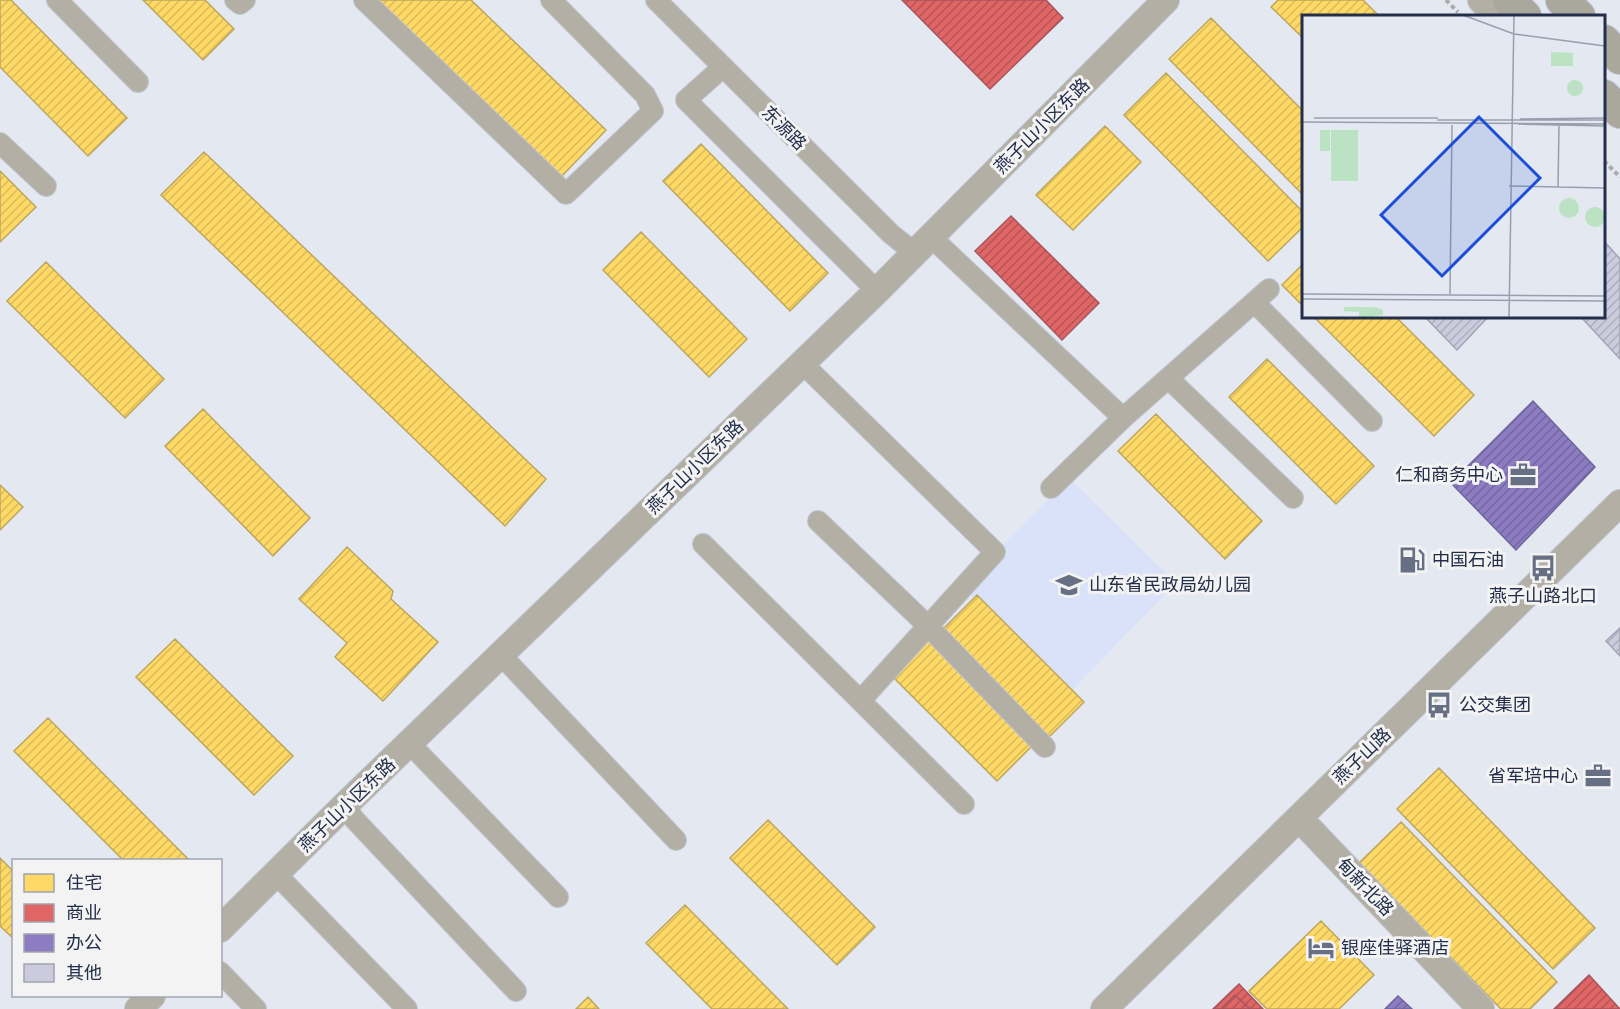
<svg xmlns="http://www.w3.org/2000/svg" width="1620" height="1009" viewBox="0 0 1620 1009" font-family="Arial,'Noto Sans SC',sans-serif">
<defs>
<pattern id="homes-hatch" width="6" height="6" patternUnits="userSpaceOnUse" patternTransform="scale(1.5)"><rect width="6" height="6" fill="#ffd966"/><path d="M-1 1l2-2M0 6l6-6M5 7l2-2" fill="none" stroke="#dabb5a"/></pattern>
<pattern id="shops-hatch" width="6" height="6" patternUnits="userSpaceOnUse" patternTransform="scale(1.5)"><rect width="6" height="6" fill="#e06666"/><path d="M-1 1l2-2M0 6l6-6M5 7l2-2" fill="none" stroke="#b55456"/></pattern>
<pattern id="offices-hatch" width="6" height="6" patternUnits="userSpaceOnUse" patternTransform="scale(1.5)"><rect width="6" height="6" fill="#8e7cc3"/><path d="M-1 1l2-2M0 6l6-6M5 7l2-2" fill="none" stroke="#7466a0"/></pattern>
<pattern id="building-hatch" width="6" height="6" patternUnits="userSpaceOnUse" patternTransform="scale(1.5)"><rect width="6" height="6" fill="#cbcbdd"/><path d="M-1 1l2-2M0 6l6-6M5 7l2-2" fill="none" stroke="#aeafbf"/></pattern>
</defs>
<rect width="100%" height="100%" fill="#e4e8f0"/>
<!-- built -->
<path fill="#d9e2f8" d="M 1069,478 L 1176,583 L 1070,692 L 962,587 Z"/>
<!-- homes -->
<path fill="url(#homes-hatch)" stroke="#bda65e" stroke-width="1.5" d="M 0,0 L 11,0 L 127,118 L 88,156 L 0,67 Z
M 143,0 L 205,0 L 234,29 L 203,60 Z
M 377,0 L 471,0 L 606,130 L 561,177 Z
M 1278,0 L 1363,0 L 1379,16 L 1304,16 L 1304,39 L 1271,7 Z
M 1211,18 L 1304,112 L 1304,196 L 1169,59 Z
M 1166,73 L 1304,213 L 1304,226 L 1268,261 L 1124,115 Z
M 1105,126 L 1141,162 L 1073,230 L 1036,195 Z
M 701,144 L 828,273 L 790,311 L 663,181 Z
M 204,152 L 546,479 L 505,526 L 161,195 Z
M 0,171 L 36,207 L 0,242 Z
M 641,232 L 747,339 L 709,377 L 603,270 Z
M 46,262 L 164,379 L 125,418 L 7,301 Z
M 1304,263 L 1304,307 L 1282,285 Z
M 1313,316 L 1395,316 L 1474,395 L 1434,436 Z
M 1267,359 L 1374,466 L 1336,504 L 1229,397 Z
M 203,409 L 310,518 L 273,556 L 165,446 Z
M 1156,414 L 1262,521 L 1225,559 L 1118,451 Z
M 0,485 L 23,507 L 0,530 Z
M 347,547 L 393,591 L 391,599 L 438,642 L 383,701 L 335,657 L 347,643 L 299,599 Z
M 977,595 L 1084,702 L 1046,740 L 939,633 Z
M 929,636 L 1035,743 L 997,781 L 890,674 Z
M 175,639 L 293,756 L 254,795 L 136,677 Z
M 48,718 L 189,860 L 123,860 L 14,751 Z
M 1439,768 L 1595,928 L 1553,969 L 1397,809 Z
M 768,820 L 875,927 L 837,965 L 730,858 Z
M 1401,822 L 1557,982 L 1530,1009 L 1501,1009 L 1359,863 Z
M 0,858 L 14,872 L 14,939 L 0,926 Z
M 685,905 L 788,1009 L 712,1009 L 646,943 Z
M 1321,921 L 1374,975 L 1339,1009 L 1267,1009 L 1249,991 Z
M 588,997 L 599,1009 L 576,1009 Z"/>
<!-- shops -->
<path fill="url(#shops-hatch)" stroke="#a7555e" stroke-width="1.5" d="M 902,0 L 1046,0 L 1063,18 L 990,89 Z
M 1011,216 L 1099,303 L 1062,340 L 975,251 Z
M 1589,975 L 1620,1009 L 1554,1009 Z
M 1239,984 L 1263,1009 L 1213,1009 Z
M 1235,995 L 1250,1009 L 1221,1009 Z"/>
<!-- offices -->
<path fill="url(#offices-hatch)" stroke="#6e659f" stroke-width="1.5" d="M 1533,401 L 1595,467 L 1516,550 L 1451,483 Z
M 1398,996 L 1412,1009 L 1385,1009 Z"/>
<!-- building -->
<path fill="url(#building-hatch)" stroke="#a3a3b4" stroke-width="1.5" d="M 1604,241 L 1620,259 L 1620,359 L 1580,316 L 1604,316 Z
M 1424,316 L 1489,316 L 1457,350 Z
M 1620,628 L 1620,656 L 1606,641 Z"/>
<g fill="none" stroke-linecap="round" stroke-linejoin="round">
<!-- minor casing -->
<g stroke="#bec4ce" stroke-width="22">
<path id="minor" d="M 57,0 L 138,82
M 235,0 L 240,4 L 245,0
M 364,0 L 566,194 L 653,111 L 645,95 L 551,0
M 656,0 L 891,234 L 915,253
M 723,67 L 686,100 L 877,291
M 0,143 L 46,186
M 931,237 L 1123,418 L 1269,289
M 1254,302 L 1372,421
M 802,363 L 995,552 L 861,700
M 1168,378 L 1293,498
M 1051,488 L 1123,418
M 818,521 L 928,626 L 1045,747
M 703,544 L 964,804
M 501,655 L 676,840
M 410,744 L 558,897
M 344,806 L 355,820 L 516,991
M 276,874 L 407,1009
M 220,972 L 256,1009"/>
</g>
<!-- tertiary casing -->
<g stroke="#bec4ce" stroke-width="28">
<path id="tertiary" d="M 1481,0 L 1494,13
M 1299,818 L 1481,1009
M 220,929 L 344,806 L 877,291 L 1166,0
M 138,1009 L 152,996
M 1104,1009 L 1620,503"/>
</g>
<!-- primary casing -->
<g stroke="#bec4ce" stroke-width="34">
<path id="primary" d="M 1509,0 L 1525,16
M 1562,0 L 1579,16
M 1604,41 L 1620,58
M 1604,96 L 1620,112"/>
</g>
<!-- path -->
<path stroke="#aeacaa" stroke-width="4" stroke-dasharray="4.5 3" stroke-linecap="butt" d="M 1446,0 L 1458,12
M 1604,161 L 1620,177"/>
<!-- minor -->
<use href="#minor" stroke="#b3afa5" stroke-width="20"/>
<!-- tertiary -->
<use href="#tertiary" stroke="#b3afa5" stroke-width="26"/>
<!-- primary -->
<use href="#primary" stroke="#aaa79c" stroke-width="32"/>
</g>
<!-- icons -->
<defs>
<g id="office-bare" transform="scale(2.07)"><path d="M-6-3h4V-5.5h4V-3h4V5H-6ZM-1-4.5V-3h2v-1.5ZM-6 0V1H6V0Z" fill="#676f84" stroke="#f3f3f3" stroke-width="2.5" paint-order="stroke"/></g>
<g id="fuel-bare" transform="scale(2.07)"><path d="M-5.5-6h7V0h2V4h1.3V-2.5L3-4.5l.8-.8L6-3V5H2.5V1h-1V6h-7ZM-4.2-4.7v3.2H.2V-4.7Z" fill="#676f84" stroke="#f3f3f3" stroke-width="2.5" paint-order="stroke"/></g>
<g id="bus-bare" transform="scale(2.07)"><path d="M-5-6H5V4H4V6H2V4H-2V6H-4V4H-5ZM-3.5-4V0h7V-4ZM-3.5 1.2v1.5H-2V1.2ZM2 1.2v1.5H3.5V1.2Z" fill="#676f84" stroke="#f3f3f3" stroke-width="2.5" paint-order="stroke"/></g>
<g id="school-bare" transform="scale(2.07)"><path d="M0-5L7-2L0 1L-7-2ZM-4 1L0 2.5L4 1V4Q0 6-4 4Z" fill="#676f84" stroke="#f3f3f3" stroke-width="2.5" paint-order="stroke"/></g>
<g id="hotel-bare" transform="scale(2.07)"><path d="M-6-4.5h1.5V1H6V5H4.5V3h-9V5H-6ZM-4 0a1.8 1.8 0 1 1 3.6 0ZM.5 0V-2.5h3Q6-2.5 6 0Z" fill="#676f84" stroke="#f3f3f3" stroke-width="2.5" paint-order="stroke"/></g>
</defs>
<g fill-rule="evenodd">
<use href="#office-bare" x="1523" y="475"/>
<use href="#fuel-bare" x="1412" y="560"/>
<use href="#bus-bare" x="1543" y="568"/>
<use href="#school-bare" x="1069" y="585"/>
<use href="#bus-bare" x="1439" y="705"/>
<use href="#office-bare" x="1598" y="776"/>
<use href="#hotel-bare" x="1321" y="948"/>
</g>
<g text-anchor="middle" stroke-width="6" stroke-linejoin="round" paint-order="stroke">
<!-- street labels -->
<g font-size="18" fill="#232e4a" stroke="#f3f3f3">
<text transform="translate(1042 126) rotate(-45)" y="6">燕子山小区东路</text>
<text transform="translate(784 128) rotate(45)" y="6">东源路</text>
<text transform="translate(695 467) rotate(-44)" y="6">燕子山小区东路</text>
<text transform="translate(1362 756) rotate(-44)" y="6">燕子山路</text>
<text transform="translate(347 805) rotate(-44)" y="6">燕子山小区东路</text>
<text transform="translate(1365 887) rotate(46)" y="6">甸新北路</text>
</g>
<!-- poi labels -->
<g font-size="18" fill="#232e4a" stroke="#f3f3f3" text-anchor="start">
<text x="1503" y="481" text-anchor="end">仁和商务中心</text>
<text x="1432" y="566">中国石油</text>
<text x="1089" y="591">山东省民政局幼儿园</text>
<text x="1543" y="602" text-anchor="middle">燕子山路北口</text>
<text x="1459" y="711">公交集团</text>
<text x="1578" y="782" text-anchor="end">省军培中心</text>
<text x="1341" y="954">银座佳驿酒店</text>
</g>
</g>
<!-- overview -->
<g transform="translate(1302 15)">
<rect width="303" height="303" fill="#e4e8f0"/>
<path d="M265 73a8 8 0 1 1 16 0a8 8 0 1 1-16 0ZM257 193a10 10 0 1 1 20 0a10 10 0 1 1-20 0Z" fill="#bae2c3"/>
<path d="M 249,37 L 271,38 L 271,51 L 249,51 ZM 18,115 L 28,115 L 28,136 L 18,136 ZM 29,115 L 56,115 L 56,166 L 29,166 ZM283 202a10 10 0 1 1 20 0a10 10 0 1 1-20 0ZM 42,292 L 73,292 L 81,295 L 81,300 L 60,303 L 43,303 L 57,302 L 57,297 L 42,296 Z" fill="#bae2c3"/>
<path fill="none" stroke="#979eae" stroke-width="1.5" d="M 161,0 L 212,19 L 303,31M 12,103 L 136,103M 218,104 L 303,103M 135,105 L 303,105M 0,107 L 303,109M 216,109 L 303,111M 207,171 L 303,173M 256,172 L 257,111M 0,279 L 303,281M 148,279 L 150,110M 0,284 L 303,286M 207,303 L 212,0"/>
<path fill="#1d4ed8" fill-opacity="0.15" stroke="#1d4ed8" stroke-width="3" d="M 177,102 L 238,163 L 140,261 L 79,200 Z"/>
<rect width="303" height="303" fill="none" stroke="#232e4a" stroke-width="3"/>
</g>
<!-- legend -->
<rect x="12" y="859" width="210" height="138" fill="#f3f3f3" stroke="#a0a4af" stroke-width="1.5"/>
<rect x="24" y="874" width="30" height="18" fill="#ffd966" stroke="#a0a4af" stroke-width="1.5"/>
<text x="66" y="889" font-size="18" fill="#232e4a">住宅</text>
<rect x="24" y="904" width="30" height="18" fill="#e06666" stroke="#a0a4af" stroke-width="1.5"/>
<text x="66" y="919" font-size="18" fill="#232e4a">商业</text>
<rect x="24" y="934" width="30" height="18" fill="#8e7cc3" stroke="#a0a4af" stroke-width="1.5"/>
<text x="66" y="949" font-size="18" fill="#232e4a">办公</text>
<rect x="24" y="964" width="30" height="18" fill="#cbcbdd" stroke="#a0a4af" stroke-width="1.5"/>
<text x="66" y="979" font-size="18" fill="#232e4a">其他</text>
</svg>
